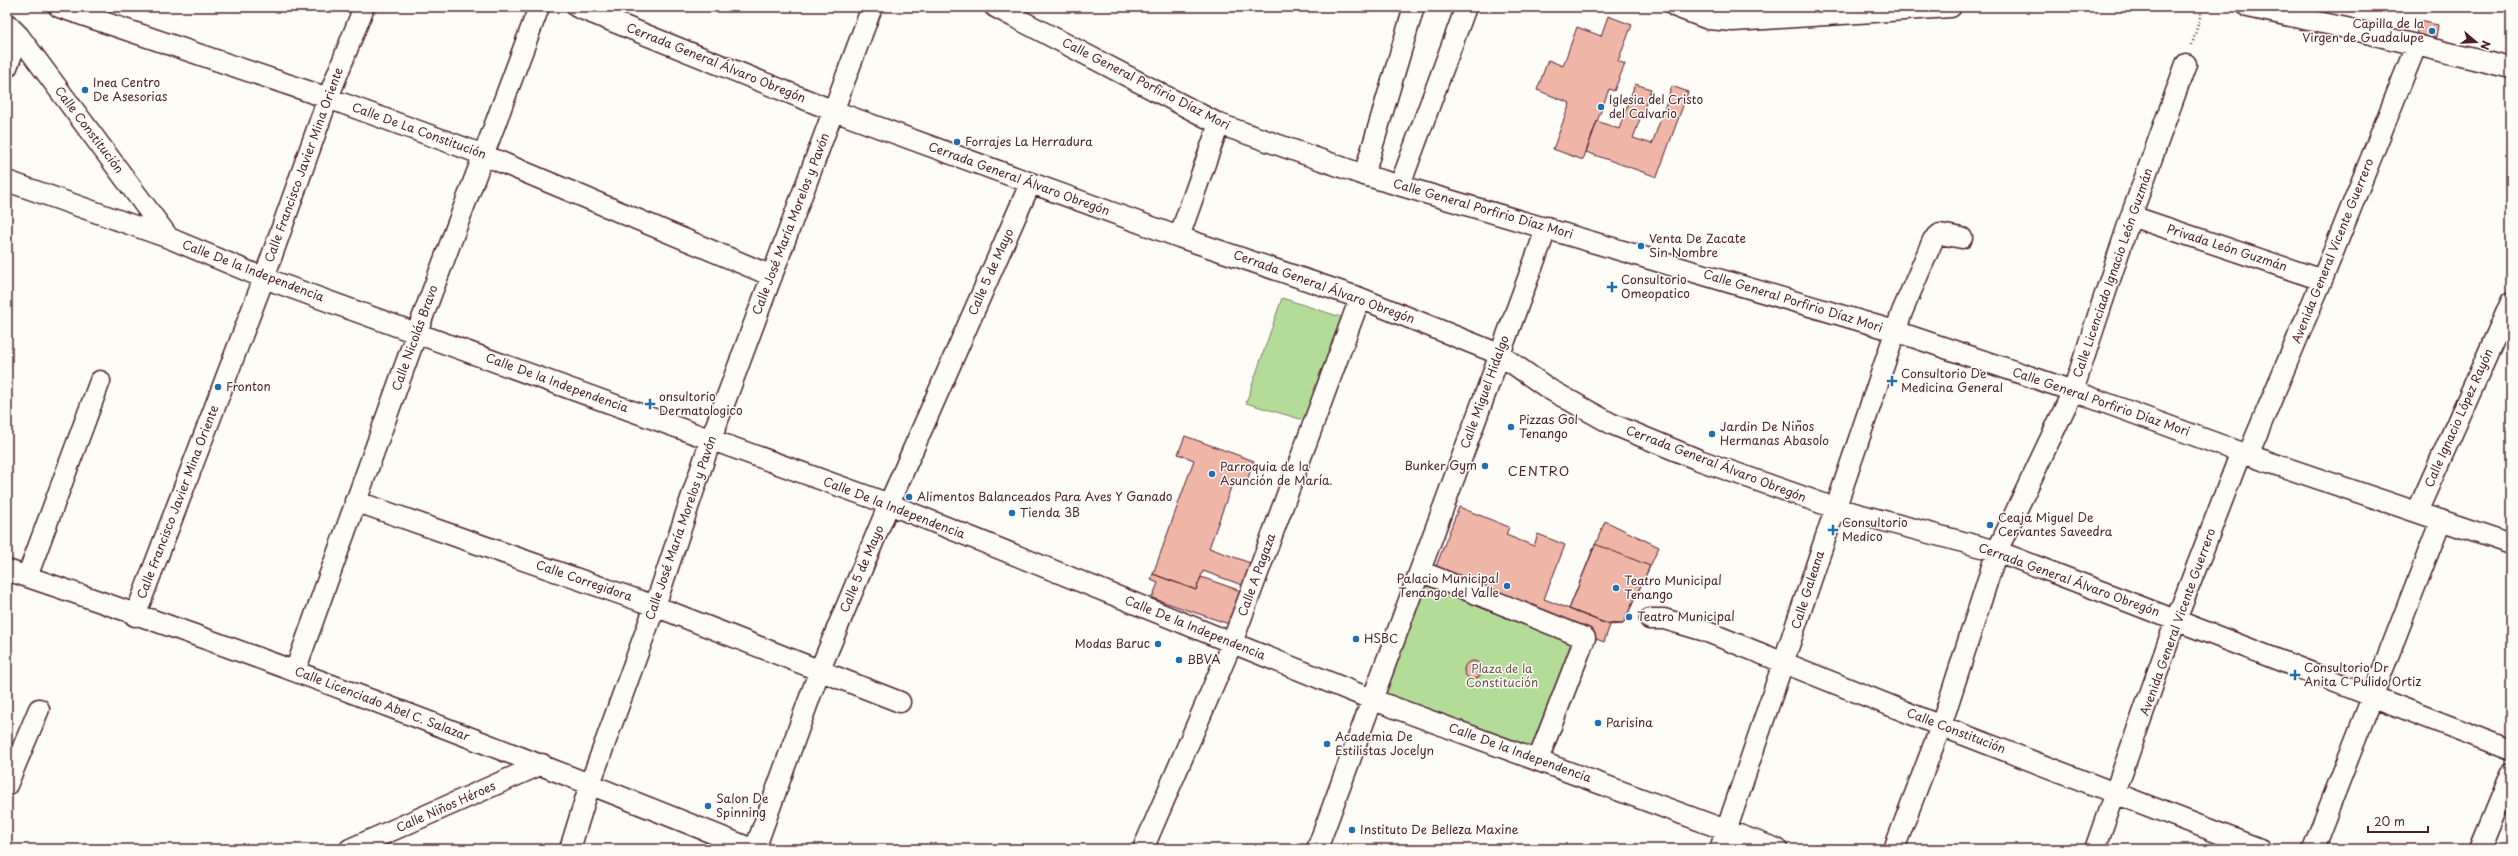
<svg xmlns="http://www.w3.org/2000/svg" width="2518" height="856" viewBox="0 0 2518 856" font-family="'Playpen Sans',sans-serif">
<rect width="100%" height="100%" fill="#fdfcf7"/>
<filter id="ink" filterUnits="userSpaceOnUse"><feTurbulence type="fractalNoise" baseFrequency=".025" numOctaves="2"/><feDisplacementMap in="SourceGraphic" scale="8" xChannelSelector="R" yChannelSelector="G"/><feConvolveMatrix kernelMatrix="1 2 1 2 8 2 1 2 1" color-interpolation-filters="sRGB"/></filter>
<g filter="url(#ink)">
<!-- green -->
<path fill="#b4dc99" stroke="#7f7e62" d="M 1282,298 L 1347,319 L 1307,421 L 1246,403 Z
M 1427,583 L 1580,641 L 1537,753 L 1385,695 Z"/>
<!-- building -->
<path fill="#efb6a8" stroke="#4a1f2b" d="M 1608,16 L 1632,25 L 1618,61 L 1625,64 L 1614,91 L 1609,89 L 1583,160 L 1553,149 L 1570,103 L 1537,90 L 1548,60 L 1563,66 L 1577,27 L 1601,36 Z
M 2419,21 L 2438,25 L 2435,44 L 2415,40 Z
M 1635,84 L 1651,89 L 1633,138 L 1652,144 L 1672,86 L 1688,92 L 1657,177 L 1586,152 L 1597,121 L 1619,129 Z
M 1185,436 L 1254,461 L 1246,484 L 1234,479 L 1209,548 L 1253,564 L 1245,586 L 1203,571 L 1196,590 L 1153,574 L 1194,460 L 1178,454 Z
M 1459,507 L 1509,527 L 1506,535 L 1534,546 L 1538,534 L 1565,545 L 1544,599 L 1610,625 L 1604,642 L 1433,574 Z
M 1605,521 L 1659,547 L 1623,624 L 1604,623 L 1569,609 Z
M 1595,544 L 1650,566 L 1623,624 L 1610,625 L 1569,609 Z
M 1153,574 L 1196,590 L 1201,577 L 1241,591 L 1232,625 L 1152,598 L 1158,583 L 1151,580 Z
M1464 670a9 9 0 1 1 18 0a9 9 0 1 1-18 0Z"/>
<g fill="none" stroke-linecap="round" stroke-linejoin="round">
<!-- minor casing -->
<g stroke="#4a1f2b" stroke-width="23">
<path id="minor" d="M 59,7 L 328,98 L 484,155 L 772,276
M 577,7 L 834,111 L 1179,237 L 1360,298 L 1499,354 L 1549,389 L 1612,424 L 1699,460 L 1835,508 L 1997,551 L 2511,750
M 995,7 L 1219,124 L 1364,175 L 1895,331 L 2073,391 L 2248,455 L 2511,544
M 1676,7 L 1708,19 L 1733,21 L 1951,7
M 2248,7 L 2346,28 L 2511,68
M 7,24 L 19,36 L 169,238
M 7,67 L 19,36
M 1364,175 L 1414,7
M 7,181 L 169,238 L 264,278 L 889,504 L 1371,699 L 1777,849
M 1400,185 L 1466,7
M 2131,216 L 2322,280
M 1179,237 L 1219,124
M 2248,455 L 2322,280 L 2416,46
M 355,501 L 655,606 L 900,702
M 2417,512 L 2511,302
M 7,570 C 259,654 506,750 752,849
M 1420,571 L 1585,638 L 1538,760
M 27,577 L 100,381
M 135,616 L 264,278 L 328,98 L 364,7
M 1650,619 L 1664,619 L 1705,631 L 1941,726 L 2260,849
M 295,671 L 417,332 L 539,7
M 7,785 L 39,709
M 350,849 L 542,764
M 570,849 L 590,784 L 655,606 L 711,439 L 872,7
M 755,849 L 819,672 L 889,504 L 1030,184
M 1143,849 L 1232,643 L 1360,298
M 1317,849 L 1547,227
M 1720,849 L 1902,312 L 1933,240 L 1940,234 L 1962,238
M 1894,849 L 1941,726 L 1997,551 L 2073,391 L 2131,216 L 2186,64
M 2095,849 L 2176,620 L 2241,452
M 2313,849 L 2441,520
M 2480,849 L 2511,774"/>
</g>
<!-- path -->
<path stroke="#4a1f2b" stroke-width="2.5" stroke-dasharray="1 3" stroke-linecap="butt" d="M 2192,45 L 2203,7"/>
<!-- minor -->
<use href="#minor" stroke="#fdfcf7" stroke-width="20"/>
</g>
</g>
<!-- markers -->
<g fill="#1f6fb2" stroke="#fdfcf7" stroke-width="1.5">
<circle cx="2432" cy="31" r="4"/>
<circle cx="85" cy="90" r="4"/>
<circle cx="1601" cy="107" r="4"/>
<circle cx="957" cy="142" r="4"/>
<circle cx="1641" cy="246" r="4"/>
<path d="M1610 281h4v4h4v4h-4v4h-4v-4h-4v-4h4z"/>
<path d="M1890 375h4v4h4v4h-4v4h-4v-4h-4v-4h4z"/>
<circle cx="218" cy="387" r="4"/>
<path d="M648 398h4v4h4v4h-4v4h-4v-4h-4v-4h4z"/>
<circle cx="1511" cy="427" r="4"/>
<circle cx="1712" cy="434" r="4"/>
<circle cx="1485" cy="466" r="4"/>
<circle cx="1212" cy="474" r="4"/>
<circle cx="909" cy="497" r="4"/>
<circle cx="1012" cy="513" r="4"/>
<circle cx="1990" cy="525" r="4"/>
<path d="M1831 524h4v4h4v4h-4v4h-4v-4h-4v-4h4z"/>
<circle cx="1507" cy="586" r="4"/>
<circle cx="1616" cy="588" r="4"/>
<circle cx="1629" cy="617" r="4"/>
<circle cx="1356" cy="639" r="4"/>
<circle cx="1158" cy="644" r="4"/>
<circle cx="1179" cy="660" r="4"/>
<path d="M2293 669h4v4h4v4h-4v4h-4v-4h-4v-4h4z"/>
<circle cx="1598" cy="723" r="4"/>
<circle cx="1327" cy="744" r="4"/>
<circle cx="708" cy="806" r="4"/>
<circle cx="1352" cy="830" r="4"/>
</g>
<g text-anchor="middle" stroke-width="3" stroke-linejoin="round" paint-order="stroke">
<!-- poi labels -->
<g font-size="12" fill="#4a1f2b" stroke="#fdfcf7" text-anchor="start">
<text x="2424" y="28" text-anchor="end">Capilla de la<tspan x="2424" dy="14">Virgen de Guadalupe</tspan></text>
<text x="93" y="87">Inea Centro<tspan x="93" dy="14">De Asesorias</tspan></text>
<text x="1609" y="104">Iglesia del Cristo<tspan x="1609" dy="14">del Calvario</tspan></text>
<text x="965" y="146">Forrajes La Herradura</text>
<text x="1649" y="243">Venta De Zacate<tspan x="1649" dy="14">Sin Nombre</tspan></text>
<text x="1621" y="284">Consultorio<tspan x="1621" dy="14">Omeopatico</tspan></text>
<text x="1901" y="378">Consultorio De<tspan x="1901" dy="14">Medicina General</tspan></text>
<text x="226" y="391">Fronton</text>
<text x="659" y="401">onsultorio<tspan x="659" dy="14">Dermatologico</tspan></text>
<text x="1519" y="424">Pizzas Gol<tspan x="1519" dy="14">Tenango</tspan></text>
<text x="1720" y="431">Jardin De Niños<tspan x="1720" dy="14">Hermanas Abasolo</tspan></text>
<text x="1477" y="470" text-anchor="end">Bunker Gym</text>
<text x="1220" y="471">Parroquia de la<tspan x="1220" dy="14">Asunción de María.</tspan></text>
<text x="917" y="501">Alimentos Balanceados Para Aves Y Ganado</text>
<text x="1020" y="517">Tienda 3B</text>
<text x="1998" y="522">Ceaja Miguel De<tspan x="1998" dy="14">Cervantes Saveedra</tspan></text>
<text x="1842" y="527">Consultorio<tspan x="1842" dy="14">Medico</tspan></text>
<text x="1499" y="583" text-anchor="end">Palacio Municipal<tspan x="1499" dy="14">Tenango del Valle</tspan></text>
<text x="1624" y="585">Teatro Municipal<tspan x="1624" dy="14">Tenango</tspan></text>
<text x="1637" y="621">Teatro Municipal</text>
<text x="1364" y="643">HSBC</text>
<text x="1150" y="648" text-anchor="end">Modas Baruc</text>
<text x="1187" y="664">BBVA</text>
<text x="2304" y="672">Consultorio Dr<tspan x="2304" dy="14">Anita C Pulido Ortiz</tspan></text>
<text x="1606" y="727">Parisina</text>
<text x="1335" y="741">Academia De<tspan x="1335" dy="14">Estilistas Jocelyn</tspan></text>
<text x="716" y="803">Salon De<tspan x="716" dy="14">Spinning</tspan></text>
<text x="1360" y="834">Instituto De Belleza Maxine</text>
</g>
<!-- street labels -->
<g font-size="12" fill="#4a1f2b" stroke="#fdfcf7">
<text transform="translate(716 63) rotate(22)" y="4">Cerrada General Álvaro Obregón</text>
<text transform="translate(1146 84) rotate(27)" y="4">Calle General Porfirio Díaz Mori</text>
<text transform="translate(89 130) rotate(53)" y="4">Calle Constitución</text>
<text transform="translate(419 131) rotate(20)" y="4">Calle De La Constitución</text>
<text transform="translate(304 165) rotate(-70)" y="4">Calle Francisco Javier Mina Oriente</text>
<text transform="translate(1019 179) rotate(20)" y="4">Cerrada General Álvaro Obregón</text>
<text transform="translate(1483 209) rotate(16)" y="4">Calle General Porfirio Díaz Mori</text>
<text transform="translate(791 224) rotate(-69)" y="4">Calle José María Morelos y Pavón</text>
<text transform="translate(2227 248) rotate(18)" y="4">Privada León Guzmán</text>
<text transform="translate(2333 251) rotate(-68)" y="4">Avenida General Vicente Guerrero</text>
<text transform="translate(253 271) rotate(21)" y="4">Calle De la Independencia</text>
<text transform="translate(991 272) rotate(-66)" y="4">Calle 5 de Mayo</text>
<text transform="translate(2113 273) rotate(-71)" y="4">Calle Licenciado Ignacio León Guzmán</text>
<text transform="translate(1324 287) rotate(20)" y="4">Cerrada General Álvaro Obregón</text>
<text transform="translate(1793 301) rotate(17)" y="4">Calle General Porfirio Díaz Mori</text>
<text transform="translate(415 338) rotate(-70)" y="4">Calle Nicolás Bravo</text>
<text transform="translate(557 383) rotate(20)" y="4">Calle De la Independencia</text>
<text transform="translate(1485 392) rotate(-70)" y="4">Calle Miguel Hidalgo</text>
<text transform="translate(2101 402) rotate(19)" y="4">Calle General Porfirio Díaz Mori</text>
<text transform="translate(2459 418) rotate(-66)" y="4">Calle Ignacio López Rayón</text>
<text transform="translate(1716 464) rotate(21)" y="4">Cerrada General Álvaro Obregón</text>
<text transform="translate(178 502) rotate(-69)" y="4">Calle Francisco Javier Mina Oriente</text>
<text transform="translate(894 508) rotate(21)" y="4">Calle De la Independencia</text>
<text transform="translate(681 528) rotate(-71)" y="4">Calle José María Morelos y Pavón</text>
<text transform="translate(862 569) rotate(-67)" y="4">Calle 5 de Mayo</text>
<text transform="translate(1257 575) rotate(-70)" y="4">Calle A Pagaza</text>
<text transform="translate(2069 580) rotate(20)" y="4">Cerrada General Álvaro Obregón</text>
<text transform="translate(584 581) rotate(19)" y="4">Calle Corregidora</text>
<text transform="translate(1808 590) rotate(-72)" y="4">Calle Galeana</text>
<text transform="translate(2178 622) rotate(-70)" y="4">Avenida General Vicente Guerrero</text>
<text transform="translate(1195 628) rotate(22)" y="4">Calle De la Independencia</text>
<text transform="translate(382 704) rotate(21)" y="4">Calle Licenciado Abel C. Salazar</text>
<text transform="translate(1956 731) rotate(21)" y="4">Calle Constitución</text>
<text transform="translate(1520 753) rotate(20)" y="4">Calle De la Independencia</text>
<text transform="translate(446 807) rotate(-24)" y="4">Calle Niños Héroes</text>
</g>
<!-- park labels -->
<g font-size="12" fill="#6a584c" stroke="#fdfcf7">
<text x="1502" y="673">Plaza de la<tspan x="1502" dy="14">Constitución</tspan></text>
</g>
<!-- neighbourhood labels -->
<g font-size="13" letter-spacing="1" fill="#4a1f2b" stroke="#fdfcf7">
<text x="1539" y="476">CENTRO</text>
</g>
</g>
<!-- margin -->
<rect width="2518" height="856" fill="none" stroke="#fdfcf7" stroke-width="24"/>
<rect x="12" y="12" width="2494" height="832" fill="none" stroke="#4a1f2b" stroke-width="1.5" filter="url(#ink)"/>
<!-- north arrow -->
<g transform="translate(2476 42) rotate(109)" stroke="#fdfcf7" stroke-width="3" paint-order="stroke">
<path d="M0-3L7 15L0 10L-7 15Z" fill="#4a1f2b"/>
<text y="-6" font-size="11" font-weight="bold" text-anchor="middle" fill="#4a1f2b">N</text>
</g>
<!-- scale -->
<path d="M2368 826v6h60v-6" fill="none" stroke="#4a1f2b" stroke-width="2"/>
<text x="2374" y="826" font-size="12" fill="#4a1f2b" stroke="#fdfcf7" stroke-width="3" paint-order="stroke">20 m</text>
</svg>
